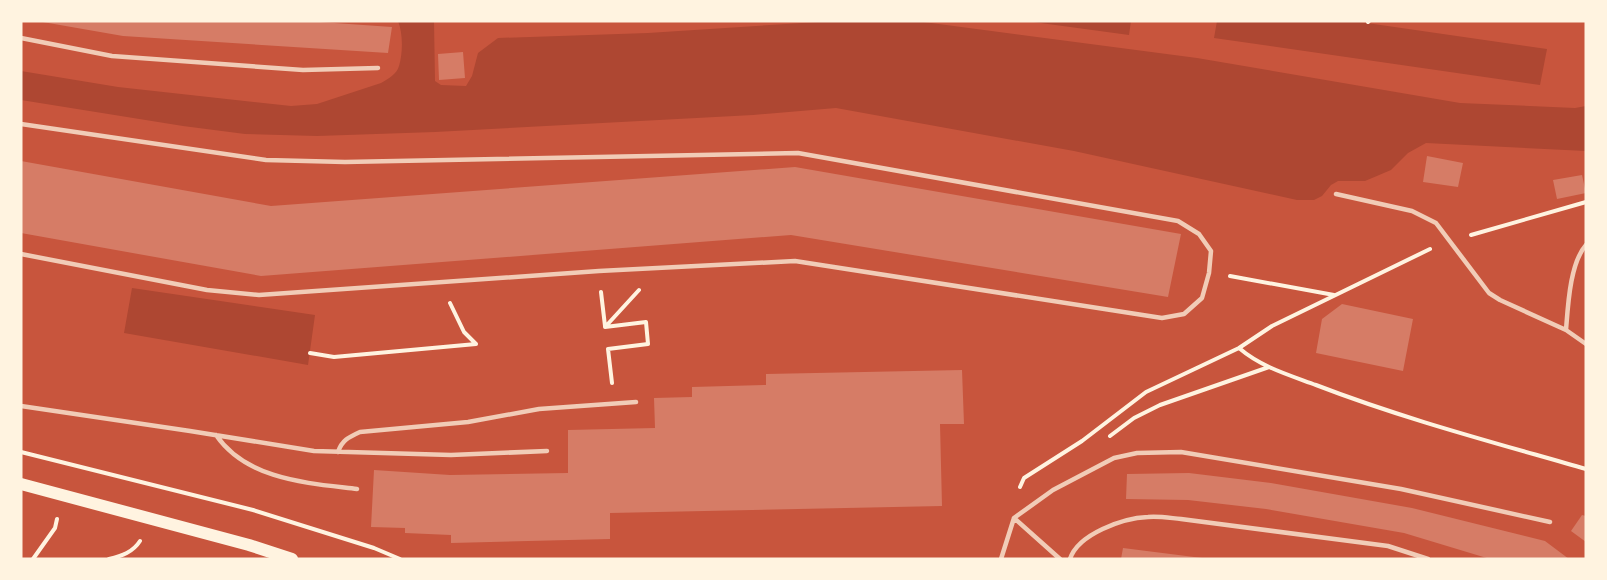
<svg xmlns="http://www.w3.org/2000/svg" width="1607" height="580" viewBox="0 0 1607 580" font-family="Manrope,sans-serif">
<rect width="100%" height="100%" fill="#c8553d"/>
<!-- green -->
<path fill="#ae4732" d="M 398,21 L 434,21 L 435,81 L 441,85 L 466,86 L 472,76 L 478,53 L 498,38 L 648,33 L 818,22 L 916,21 L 1197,58 L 1460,103 L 1575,108 L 1586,106 L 1586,151 L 1426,143 L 1408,153 L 1391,170 L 1365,181 L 1338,181 L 1331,185 L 1322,196 L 1314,200 L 1297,200 L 1074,151 L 836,108 L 753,115 L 435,132 L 317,136 L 245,134 L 183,126 L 21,100 L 21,71 L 118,87 L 291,106 L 317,104 L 381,83 C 388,79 397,74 399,66 C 403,53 403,33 398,21 Z
M 1026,21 L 1131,21 L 1129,35 Z
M 1217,21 L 1353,21 L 1547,49 L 1540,85 L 1214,38 Z
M 132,288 L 315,315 L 308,365 L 124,333 Z"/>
<!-- building -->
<path fill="#d67c66" d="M 37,21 L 306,21 L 392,27 L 388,53 L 123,36 Z
M 463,52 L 465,78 L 439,80 L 438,54 Z
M 1427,156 L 1463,163 L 1458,187 L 1423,182 Z
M 21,161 L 271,206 L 795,167 L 1181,234 L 1168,297 L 791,235 L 261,276 L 21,233 Z
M 1582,175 L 1586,193 L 1557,199 L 1553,180 Z
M 1342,304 L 1413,319 L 1403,371 L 1316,353 L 1322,319 Z
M 962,370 L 964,424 L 940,424 L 942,506 L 610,513 L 610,539 L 451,543 L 451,535 L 405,533 L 405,528 L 371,527 L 374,470 L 450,475 L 568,473 L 568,430 L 655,428 L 654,398 L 692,397 L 692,387 L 766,385 L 766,374 Z
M 1189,473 L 1271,483 L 1412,508 L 1545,541 L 1569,559 L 1490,559 L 1404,533 L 1266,509 L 1188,500 L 1126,499 L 1127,474 Z
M 1582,515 L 1586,516 L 1586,542 L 1571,531 Z
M 1123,548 L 1202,558 L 1202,559 L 1121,559 Z"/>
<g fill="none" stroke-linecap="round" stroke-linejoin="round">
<!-- path -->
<path stroke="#fff3e0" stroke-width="4" d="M 1368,22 L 1369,21
M 1471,235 L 1586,202
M 1230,276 L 1334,295
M 601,292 L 605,326
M 606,326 L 639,290
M 605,327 L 646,322 L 648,344 L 608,349 L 612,383
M 1239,348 C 1261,367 1289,375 1316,385 C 1404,419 1496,443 1586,469
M 310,353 L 334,357 L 476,344 L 464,332 L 450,303
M 1110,436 L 1134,418 L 1160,405 L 1269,367
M 21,452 L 253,510 L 374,548 L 400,559
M 1020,487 L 1024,478 L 1082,441 L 1146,392 L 1239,348 L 1272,326 L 1430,249
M 33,559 L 55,528 L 57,519
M 109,559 C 122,556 133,552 140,541"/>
<!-- service -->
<path stroke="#f1ccb7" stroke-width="4.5" d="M 21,38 L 112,56 L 303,70 L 378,68
M 21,124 L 266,160 L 345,162 L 798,153 L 1178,221 L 1199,234 L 1211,251 L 1209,273 L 1202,298 L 1184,314 L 1162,318 L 795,261 L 599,271 L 259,295 L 207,290 L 21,254
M 1336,194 L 1412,211 L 1436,223 L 1489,293 L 1500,300 L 1566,330 L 1586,344
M 1566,330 C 1568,305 1570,263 1586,245
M 21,406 L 190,431 L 314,451 L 451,455 L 547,451
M 216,435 C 247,480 307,483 357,489
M 338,452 C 342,440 349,437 360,432 L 468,422 L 539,409 L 636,402
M 1014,518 L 1060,559
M 1001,559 L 1014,518 L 1053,490 L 1114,458 L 1137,453 L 1181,452 L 1401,489 L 1550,522
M 1070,559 C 1078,534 1123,518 1148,517 C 1159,516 1170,518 1181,519 L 1388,546 L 1428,559"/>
<!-- secondary -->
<path stroke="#fff3e0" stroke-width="12" d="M 21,484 L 249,545 L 292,559"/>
</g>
<!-- border -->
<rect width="1607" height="580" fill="none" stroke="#fff3e0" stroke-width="45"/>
</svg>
